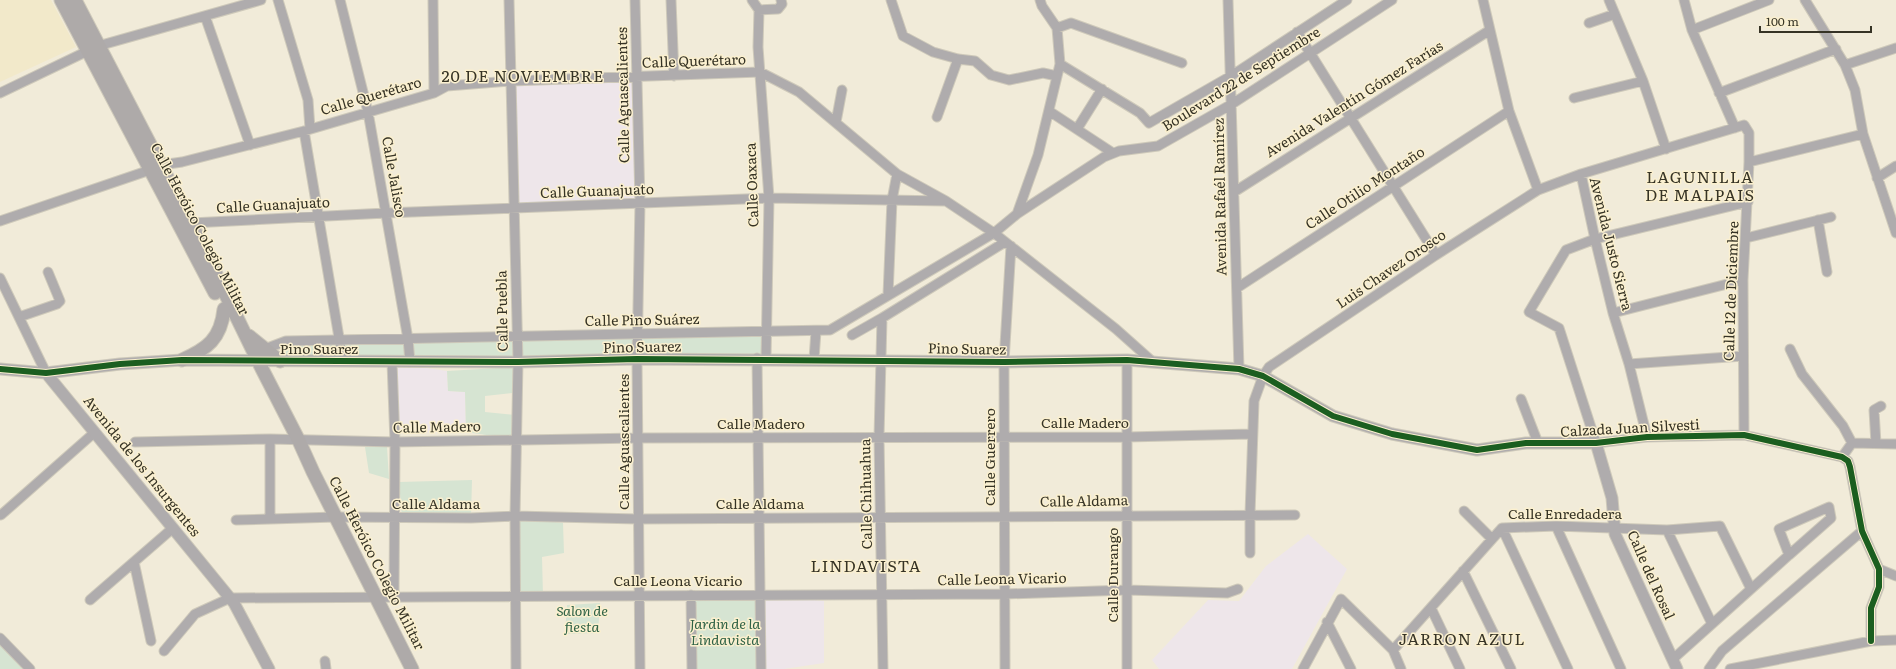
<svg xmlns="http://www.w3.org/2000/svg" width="1896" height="669" viewBox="0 0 1896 669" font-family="Literata,serif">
<rect width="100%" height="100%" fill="#f1ebd9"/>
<!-- built -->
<path fill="#f2e9ca" d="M 0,0 L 51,0 L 76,47 L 0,82 Z"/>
<!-- education -->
<path fill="#eee6ea" d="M 636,77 L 640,203 L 514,208 L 511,81 Z
M 393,363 L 447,371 L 448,391 L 465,392 L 466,432 L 395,433 Z
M 1308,534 L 1347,569 L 1292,669 L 1159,669 L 1152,660 L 1208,600 L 1239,601 L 1266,566 Z
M 758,595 L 824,601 L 824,663 L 784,669 L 760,669 Z"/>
<!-- green -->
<path fill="#d6e4d2" d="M 766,332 L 766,358 L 285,361 L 286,341 Z
M 515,367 L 512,393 L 485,396 L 485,412 L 515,415 L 514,439 L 466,432 L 465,392 L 448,391 L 447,371 Z
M 365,447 L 387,447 L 389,479 L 369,473 Z
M 472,480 L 471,517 L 402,517 L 399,482 Z
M 515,517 L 563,523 L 564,553 L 542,557 L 543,596 L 516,596 Z
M 691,595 L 758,595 L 760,669 L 692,669 Z
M 600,603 L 598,633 L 565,634 L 567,605 Z
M 0,642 L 25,669 L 0,669 Z"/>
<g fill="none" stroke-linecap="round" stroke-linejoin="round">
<!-- minor casing -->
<g stroke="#cec9ba" stroke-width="11">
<path id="minor" d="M 278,0 L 308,100 L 310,129
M 340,0 L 368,112 L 408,339 L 410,362
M 433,0 L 434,93
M 509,0 L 518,362 L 515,516 L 516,669
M 635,0 L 640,203 L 637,359 L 640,669
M 671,0 L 674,76
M 752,0 L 759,10
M 891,0 L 903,36 L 933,52 L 958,59 L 975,61 L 991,75 L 1009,80 L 1043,73 L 1057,76
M 1228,0 L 1239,369
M 1483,0 L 1509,111 L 1538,190
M 1609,0 L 1643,81 L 1666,149
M 1684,0 L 1692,30 L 1735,128
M 1805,0 L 1845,65 L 1855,90 L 1863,134 L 1896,233
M 759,10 L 758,47 L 769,198 L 766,358
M 759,10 L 778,9 L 782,4 L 781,0
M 205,16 L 250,145
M 1589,23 L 1615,14
M 1057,28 L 1071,23 L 1182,63
M 1692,30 L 1769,0
M 1297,32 L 1436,255
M 1060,64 L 1140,113 L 1149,123 L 1231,76 L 1347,0
M 1845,65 L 1896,48
M 0,93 L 98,46 L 261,0
M 1719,93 L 1836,49
M 1574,98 L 1643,81
M 1049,111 L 1113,153
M 937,117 L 958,59
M 836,122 L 842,90
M 1077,129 L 1102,89
M 304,131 L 343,361
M 1749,162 L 1863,134
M 1581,174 L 1595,239 L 1613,313 L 1629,364 L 1647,437
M 1877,178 L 1896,166
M 1234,192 L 1490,30
M 1748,202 L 1595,239 L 1566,250 L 1529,312 L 1559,328 L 1596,443 L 1647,437 L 1744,435 L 1842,457 L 1848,461 L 1850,467 L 1862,531 L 1879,569 L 1879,587 L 1871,608 L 1871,641
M 1017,214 L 1104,157 L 1119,151 L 1158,146 L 1232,104 L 1392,0
M 1818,220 L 1827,272
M 0,221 L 150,170 L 161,165 L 182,162 L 304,131 L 434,93 L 447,86 L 511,81 L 760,72 L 799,92 L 897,174 L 946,201 L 994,233 L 1116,329 L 1153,362
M 191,223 L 386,213 L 769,198 L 945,201
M 1746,238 L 1831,217
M 0,278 L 46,373
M 1237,288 L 1509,111
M 888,295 L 892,200 L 897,174
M 1613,313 L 1743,280
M 19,317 L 57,304 L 60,301 L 48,272
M 882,318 L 879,437 L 883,669
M 852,335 L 882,318 L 1005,242
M 265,349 L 286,341 L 830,330 L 994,233 L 1017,214 L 1038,155 L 1060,64 L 1057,28 L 1042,6 L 1040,0
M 1790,349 L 1802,374 L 1843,426 L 1852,443
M 757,358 L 761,669
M 814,359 L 816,331
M 1127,360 L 1127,669
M 392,362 L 395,442 L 394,597
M 1629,364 L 1743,356
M 1521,399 L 1538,443
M 270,439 L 270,519
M 135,442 L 270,439 L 395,442 L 638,438 L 1127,437 L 1252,434
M 1876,444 L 1874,410 L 1881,406
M 1842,457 L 1852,443 L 1896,444
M 1829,507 L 1831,518 L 1789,555 L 1779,529 Z
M 1464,511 L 1492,539
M 1,515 L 95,432
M 236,520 L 336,517 L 471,518 L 515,516 L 638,519 L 1295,515
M 1556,526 L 1621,669
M 1502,528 L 1568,669
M 1667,530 L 1712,624
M 1250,553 L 1250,514 L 1254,401 L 1263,376 L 1269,367 L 1436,255 L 1538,190 L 1581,174 L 1744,125 L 1749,133 L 1749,162 L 1743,280 L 1744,435
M 134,562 L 151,641
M 1879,569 L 1896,576
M 1463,571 L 1511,669
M 691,595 L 692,669
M 90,600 L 173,528
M 1431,608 L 1460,669
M 1327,622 L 1351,669
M 0,638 L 30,669
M 1393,650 L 1502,528 L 1556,526 L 1667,530 L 1720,526 L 1751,589
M 164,651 L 195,614 L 230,598 L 1005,594 L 1127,590 L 1227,593 L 1238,589
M 1673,659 L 1789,555
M 325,661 L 326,669
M 1005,669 L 1004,362 L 1011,246
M 1303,669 L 1341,599 L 1393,650 L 1401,669
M 1709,669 L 1722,651 L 1862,531
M 1730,669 L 1871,641 L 1896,640"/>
</g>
<!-- tertiary casing -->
<g stroke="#cec9ba" stroke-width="13">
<path id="tertiary" d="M 0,369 L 46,373 L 120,364 L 182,360 L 518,362 L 637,359 L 1004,362 L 1127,360 L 1239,369 L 1263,376 L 1333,416 L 1392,434 L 1477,450 L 1526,443 L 1596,443 L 1612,498 L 1615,534 L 1677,669
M 46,373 L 234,603 L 269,669"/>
</g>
<!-- secondary casing -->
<g stroke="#cec9ba" stroke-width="15">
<path id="secondary" d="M 61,0 L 215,293
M 75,0 L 191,223 L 258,361 L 299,441 L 313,472 L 412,669
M 249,336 L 280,361
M 182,360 C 207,349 221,339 224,309"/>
</g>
<!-- minor -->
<use href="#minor" stroke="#afacad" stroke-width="9"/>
<!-- tertiary -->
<use href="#tertiary" stroke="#afacad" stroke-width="11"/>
<!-- secondary -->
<use href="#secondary" stroke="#aeaaa9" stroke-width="13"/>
<!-- cycleway casing -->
<g stroke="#fbf0cf" stroke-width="8">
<path id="cycleway" d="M 0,369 L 46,373 L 120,364 L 182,360 L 518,362 L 637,359 L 1004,362 L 1127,360 L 1239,369 L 1263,376 L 1333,416 L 1392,434 L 1477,450 L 1526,443 L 1596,443 L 1647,437 L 1744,435 L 1842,457 L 1848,461 L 1850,467 L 1862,531 L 1879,569 L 1879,587 L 1871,608 L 1871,641"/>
</g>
<!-- cycleway -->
<use href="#cycleway" stroke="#1b5e20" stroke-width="6"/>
</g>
<g text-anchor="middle" stroke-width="3" stroke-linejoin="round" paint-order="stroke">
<!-- street labels -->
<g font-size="14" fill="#363325" stroke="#fbf0cf">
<text transform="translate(694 61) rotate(-2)" y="5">Calle Querétaro</text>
<text transform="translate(1241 79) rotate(-32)" y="5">Boulevard 22 de Septiembre</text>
<text transform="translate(623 95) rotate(-91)" y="5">Calle Aguascalientes</text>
<text transform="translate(371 96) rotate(-16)" y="5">Calle Querétaro</text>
<text transform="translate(1354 99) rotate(-32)" y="5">Avenida Valentín Gómez Farías</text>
<text transform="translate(394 177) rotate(80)" y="5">Calle Jalisco</text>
<text transform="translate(752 185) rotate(-92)" y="5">Calle Oaxaca</text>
<text transform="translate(1365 188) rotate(-33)" y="5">Calle Otilio Montaño</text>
<text transform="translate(597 191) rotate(-2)" y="5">Calle Guanajuato</text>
<text transform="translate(1220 197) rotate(-91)" y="5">Avenida Rafaél Ramírez</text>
<text transform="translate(273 205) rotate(-3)" y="5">Calle Guanajuato</text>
<text transform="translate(200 229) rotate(62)" y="5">Calle Heróico Colegio Militar</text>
<text transform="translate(1611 244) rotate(76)" y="5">Avenida Justo Sierra</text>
<text transform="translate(1391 269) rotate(-34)" y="5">Luis Chavez Orosco</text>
<text transform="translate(1731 291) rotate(-88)" y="5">Calle 12 de Diciembre</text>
<text transform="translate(502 311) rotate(-91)" y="5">Calle Puebla</text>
<text transform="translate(642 320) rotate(-1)" y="5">Calle Pino Suárez</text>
<text transform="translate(642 347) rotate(-1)" y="5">Pino Suarez</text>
<text x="319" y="354">Pino Suarez</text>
<text transform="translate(967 349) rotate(1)" y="5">Pino Suarez</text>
<text x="1085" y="428">Calle Madero</text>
<text x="761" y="429">Calle Madero</text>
<text transform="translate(437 427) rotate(-1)" y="5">Calle Madero</text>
<text transform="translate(1630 428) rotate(-3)" y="5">Calzada Juan Silvesti</text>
<text transform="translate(624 442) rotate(-90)" y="5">Calle Aguascalientes</text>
<text transform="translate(990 457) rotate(-90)" y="5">Calle Guerrero</text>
<text transform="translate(142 466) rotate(51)" y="5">Avenida de los Insurgentes</text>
<text transform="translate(866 494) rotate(-91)" y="5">Calle Chihuahua</text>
<text transform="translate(1084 501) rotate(-1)" y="5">Calle Aldama</text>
<text x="436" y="509">Calle Aldama</text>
<text x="760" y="509">Calle Aldama</text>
<text x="1565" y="519">Calle Enredadera</text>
<text transform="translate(377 563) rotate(63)" y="5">Calle Heróico Colegio Militar</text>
<text transform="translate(1113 575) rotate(-90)" y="5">Calle Durango</text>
<text transform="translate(1651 575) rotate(66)" y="5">Calle del Rosal</text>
<text transform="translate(1002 579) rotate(-1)" y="5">Calle Leona Vicario</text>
<text x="678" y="586">Calle Leona Vicario</text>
</g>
<!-- park labels -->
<g font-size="14" font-style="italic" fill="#2f6246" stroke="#fbf0cf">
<text x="582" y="616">Salon de<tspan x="582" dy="16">fiesta</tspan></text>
<text x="725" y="629">Jardin de la<tspan x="725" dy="16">Lindavista</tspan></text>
</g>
<!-- quarter labels -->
<g font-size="16" letter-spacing="1" fill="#363325" stroke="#fbf0cf">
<text x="523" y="82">20 DE NOVIEMBRE</text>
<text x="1700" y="183">LAGUNILLA<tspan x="1700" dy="18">DE MALPAIS</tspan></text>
<text x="866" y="572">LINDAVISTA</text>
<text x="1462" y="645">JARRON AZUL</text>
</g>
</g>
<!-- scale -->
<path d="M1760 26v6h111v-6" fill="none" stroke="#363325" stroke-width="2"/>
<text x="1766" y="26" font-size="12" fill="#363325" stroke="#fbf0cf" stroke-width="3" paint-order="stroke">100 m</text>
</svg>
